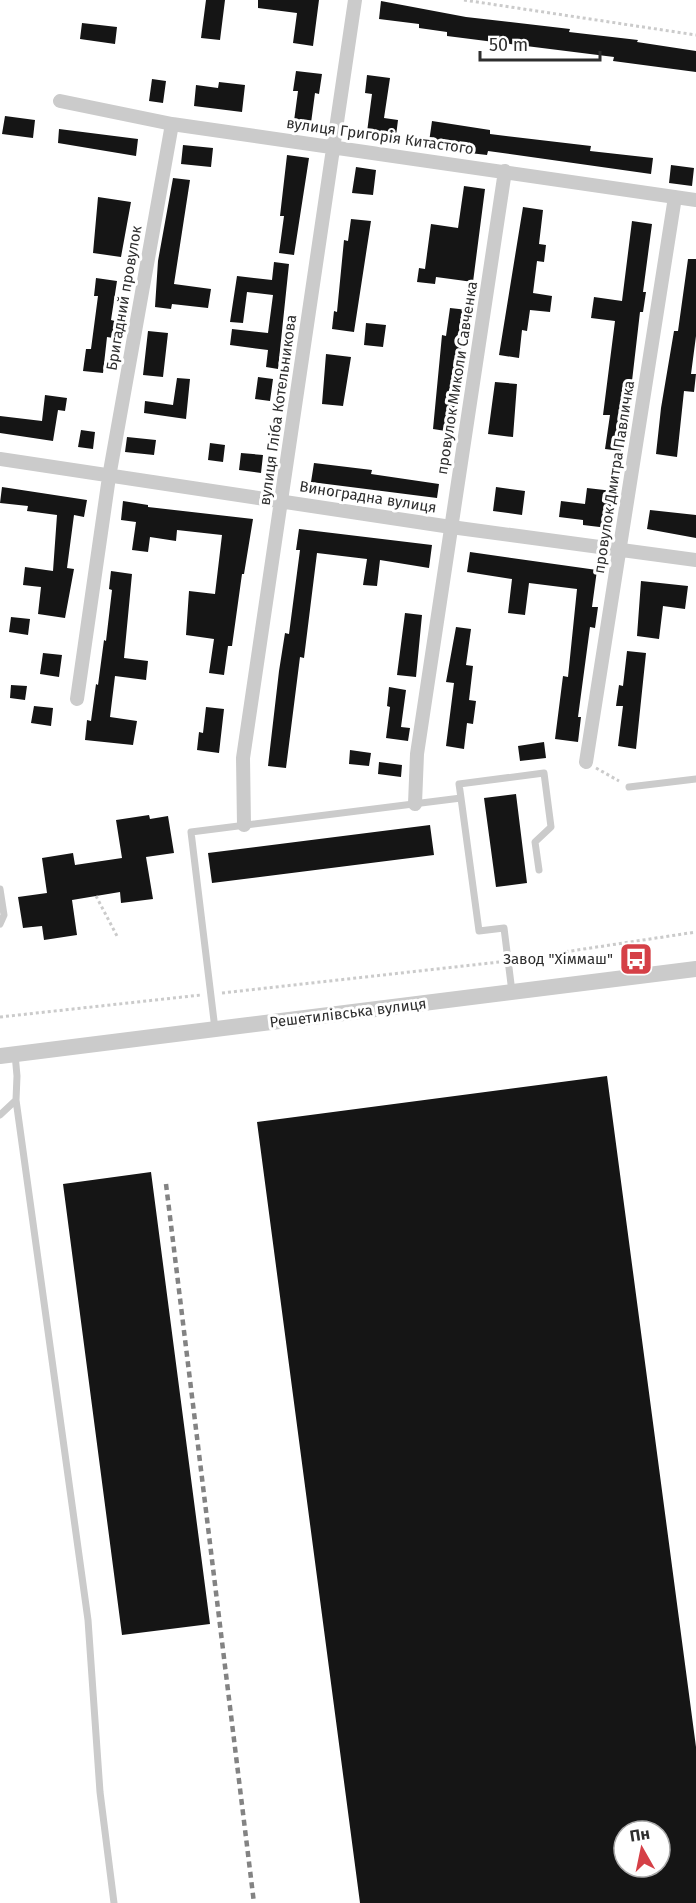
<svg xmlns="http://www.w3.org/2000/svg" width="696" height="1903" viewBox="0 0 696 1903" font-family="'Fira Sans',sans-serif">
<rect width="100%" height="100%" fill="#fff"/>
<!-- building -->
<path fill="#151515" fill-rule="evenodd" d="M 206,0 L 225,0 L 220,40 L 201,38 Z
M 258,0 L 319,0 L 313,46 L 293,43 L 297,13 L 258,8 Z
M 381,1 L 466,17 L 570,29 L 569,32 L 638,40 L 637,42 L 696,51 L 696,72 L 613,61 L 614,57 L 447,36 L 447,32 L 419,28 L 419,24 L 379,19 Z
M 82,23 L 117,27 L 115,44 L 80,39 Z
M 296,71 L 322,74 L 319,94 L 315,93 L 311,123 L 294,121 L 298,91 L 293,91 Z
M 367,75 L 390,78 L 384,118 L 398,120 L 396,136 L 367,132 L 372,94 L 365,93 Z
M 152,79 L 166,81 L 163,103 L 149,101 Z
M 219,82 L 245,85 L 242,112 L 194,106 L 196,85 L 218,88 Z
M 5,116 L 35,120 L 33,138 L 2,134 Z
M 432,121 L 490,130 L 490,134 L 591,146 L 590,151 L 653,158 L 651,174 L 488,151 L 487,155 L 461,152 L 462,147 L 429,142 Z
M 59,129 L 138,139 L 136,156 L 58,143 Z
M 183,145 L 213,148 L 211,167 L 181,164 Z
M 287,155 L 309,158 L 294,255 L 279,253 L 284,216 L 280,216 Z
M 671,165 L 694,168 L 692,186 L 669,183 Z
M 356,167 L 376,170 L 373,195 L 352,193 Z
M 173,178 L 190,180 L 174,284 L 211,289 L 208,308 L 172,304 L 171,309 L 155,307 L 158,261 Z
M 464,186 L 485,189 L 473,282 L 436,277 L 435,284 L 417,282 L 419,268 L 425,269 L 431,224 L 458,228 Z
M 98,197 L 131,202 L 121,257 L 93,253 Z
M 523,207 L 543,210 L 539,244 L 546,245 L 544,262 L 537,261 L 533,293 L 552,296 L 550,312 L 530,310 L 527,331 L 522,330 L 519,358 L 499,355 Z
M 351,219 L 371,221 L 354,332 L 332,329 L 334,311 L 337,312 L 344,240 L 348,241 Z
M 632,221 L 652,224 L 643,292 L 646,292 L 643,312 L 640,312 L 632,381 L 627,381 L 621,428 L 624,428 L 621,451 L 605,449 L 610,415 L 603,415 L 615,321 L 591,318 L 594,297 L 622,301 Z
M 688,259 L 696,259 L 696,336 L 691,374 L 696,374 L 694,392 L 684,391 L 677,457 L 656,454 L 661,408 L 674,331 L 678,331 Z
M 274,262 L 289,264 L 278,369 L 266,367 L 268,350 L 230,345 L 232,329 L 268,333 L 273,295 L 247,292 L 243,323 L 230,322 L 237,276 L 272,280 Z
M 96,278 L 117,281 L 111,320 L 115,321 L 113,338 L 107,337 L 103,373 L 83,371 L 86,349 L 91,349 L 98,296 L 94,296 Z
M 450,308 L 468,310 L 467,324 L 464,323 L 452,432 L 433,429 L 442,335 L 446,336 Z
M 366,323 L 386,325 L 383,347 L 364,345 Z
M 148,331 L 168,333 L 163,377 L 143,375 Z
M 326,354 L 351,357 L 343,406 L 322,404 Z
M 258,377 L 273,379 L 270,401 L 255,399 Z
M 177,378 L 190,379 L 186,419 L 144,413 L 145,401 L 173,405 Z
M 495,382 L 517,384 L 513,437 L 488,434 Z
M 45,395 L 67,398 L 65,411 L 58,410 L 53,441 L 0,433 L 0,416 L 42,421 Z
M 81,430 L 95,432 L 93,449 L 78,447 Z
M 127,437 L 156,440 L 154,455 L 125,452 Z
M 210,443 L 225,445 L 223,462 L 208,460 Z
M 241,453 L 263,455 L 261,473 L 239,470 Z
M 314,463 L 372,470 L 371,474 L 439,484 L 437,498 L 311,482 Z
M 2,487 L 87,500 L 84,517 L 74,515 L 67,568 L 74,569 L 65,618 L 38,614 L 41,587 L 23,585 L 25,567 L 53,571 L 57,515 L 27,511 L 28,506 L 0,503 Z
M 496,487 L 525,491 L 522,515 L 493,511 Z
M 587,488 L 613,491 L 608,528 L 583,525 L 583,520 L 559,517 L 561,501 L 585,504 Z
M 123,501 L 148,505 L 148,507 L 253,519 L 244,574 L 242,574 L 232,646 L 228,646 L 224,675 L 209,673 L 214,639 L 186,635 L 189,591 L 215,594 L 222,535 L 177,530 L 176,541 L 150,537 L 148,552 L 132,550 L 136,522 L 121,520 Z
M 650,510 L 696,515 L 696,538 L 647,529 Z
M 299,529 L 432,545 L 429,568 L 380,560 L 377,586 L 363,585 L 367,559 L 317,553 L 304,658 L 300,657 L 286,768 L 268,766 L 279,671 L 285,633 L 289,634 L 300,550 L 296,550 Z
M 470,552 L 597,570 L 592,607 L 598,607 L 595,628 L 590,627 L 578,717 L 581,717 L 578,742 L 555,739 L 563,676 L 568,677 L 577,589 L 529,583 L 525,615 L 508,613 L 512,579 L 467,572 Z
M 111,571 L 132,574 L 124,658 L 148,661 L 146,680 L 115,676 L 110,717 L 137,721 L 133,745 L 85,740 L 87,720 L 91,721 L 96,684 L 98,685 L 104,640 L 106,641 L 112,590 L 109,589 Z
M 641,581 L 688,586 L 685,609 L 663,606 L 659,639 L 637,636 Z
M 405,613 L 422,615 L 416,677 L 397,675 Z
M 11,617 L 30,619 L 28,635 L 9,632 Z
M 456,627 L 471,629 L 466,665 L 473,666 L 469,700 L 476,701 L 473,724 L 467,723 L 464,749 L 446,746 L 454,683 L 446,682 Z
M 627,651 L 646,653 L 636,749 L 618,746 L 623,706 L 616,706 L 619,685 L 623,686 Z
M 43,653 L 62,655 L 59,677 L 40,674 Z
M 11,685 L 27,686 L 25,700 L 10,698 Z
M 389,687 L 406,690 L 401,727 L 410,728 L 408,741 L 386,738 L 390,707 L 387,706 Z
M 34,706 L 53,708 L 51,726 L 31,723 Z
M 206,707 L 224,709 L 219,753 L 197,750 L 199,732 L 203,733 Z
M 544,742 L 546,758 L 520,761 L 518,746 Z
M 350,750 L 371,753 L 369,766 L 349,764 Z
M 379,762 L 402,765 L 401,777 L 378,774 Z
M 516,794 L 527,883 L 496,887 L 484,798 Z
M 149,815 L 150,819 L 168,816 L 174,853 L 146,857 L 153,899 L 121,903 L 120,892 L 72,900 L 77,935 L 44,940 L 42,926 L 23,928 L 18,897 L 47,893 L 42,858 L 73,853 L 75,865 L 122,858 L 116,820 Z
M 430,825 L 434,855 L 212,883 L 208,853 Z
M 607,1076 L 696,1747 L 696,1903 L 360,1903 L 257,1122 ZM 624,1831 L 660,1831 L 660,1867 L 624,1867 Z
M 151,1172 L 210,1624 L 122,1635 L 63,1184 Z"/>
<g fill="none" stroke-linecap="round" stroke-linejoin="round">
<!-- path -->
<path stroke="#cbcbcb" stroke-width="3" stroke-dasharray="3 3" stroke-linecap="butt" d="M 464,0 L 696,35
M 596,768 L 619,781
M 96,896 L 117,936
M 518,959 L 696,932
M 222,993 L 499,962
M 0,1017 L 201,995"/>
<!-- service -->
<path stroke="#cbcbcb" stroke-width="7" d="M 629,787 L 696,779
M 461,798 L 459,784 L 544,773 L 551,827 L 535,842 L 539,870
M 0,889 L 4,915 L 0,924
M 215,1029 L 191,832 L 461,798 L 479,931 L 504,928 L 512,992
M 16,1100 L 88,1620 L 100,1792 L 114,1903
M 0,1115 L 16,1100 L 17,1076 L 15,1054"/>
<!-- minor -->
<path stroke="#cbcbcb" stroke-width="14" d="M 60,101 L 172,124 L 696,200
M 0,459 L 451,527 L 696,560
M 77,699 L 109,477 L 172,124
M 586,762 L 675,197
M 415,804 L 417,754 L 505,171
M 244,825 L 243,758 L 355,0"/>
<!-- tertiary -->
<path stroke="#cbcbcb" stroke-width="16" d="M 0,1056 L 696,969"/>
<!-- rail -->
<path stroke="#838383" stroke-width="4.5" stroke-dasharray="6 4.5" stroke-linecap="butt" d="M 166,1184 L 254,1903"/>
</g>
<!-- icons -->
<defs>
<g id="bus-square" transform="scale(1.725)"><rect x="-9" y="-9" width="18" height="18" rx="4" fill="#d54047" stroke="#fff"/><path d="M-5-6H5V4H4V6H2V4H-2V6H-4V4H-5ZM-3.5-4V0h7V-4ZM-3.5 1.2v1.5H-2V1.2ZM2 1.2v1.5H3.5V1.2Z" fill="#fff"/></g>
</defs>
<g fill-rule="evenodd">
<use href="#bus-square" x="636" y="959"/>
</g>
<g text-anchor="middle" stroke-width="6" stroke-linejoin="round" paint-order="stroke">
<!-- street labels -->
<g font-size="15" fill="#2e2e2e" stroke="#fff">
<text transform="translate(380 136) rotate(8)" y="5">вулиця Григорія Китастого</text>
<text transform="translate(124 298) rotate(-80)" y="5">Бригадний провулок</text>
<text transform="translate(457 378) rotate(-81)" y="5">провулок Миколи Савченка</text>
<text transform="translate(278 410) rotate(-82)" y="5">вулиця Гліба Котельникова</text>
<text transform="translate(614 477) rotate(-81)" y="5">провулок Дмитра Павличка</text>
<text transform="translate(368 497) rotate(9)" y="5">Виноградна вулиця</text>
<text transform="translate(348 1013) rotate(-7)" y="5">Решетилівська вулиця</text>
</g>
<!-- poi labels -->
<g font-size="15" fill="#2e2e2e" stroke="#fff" text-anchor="end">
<text x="613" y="964">Завод "Хіммаш"</text>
</g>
</g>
<!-- north arrow -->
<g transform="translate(642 1849) rotate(351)"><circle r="28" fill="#ffffff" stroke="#ababab" stroke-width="1.5"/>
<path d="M0-4.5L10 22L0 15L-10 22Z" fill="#d54047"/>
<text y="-9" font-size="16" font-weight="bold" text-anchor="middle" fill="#2e2e2e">Пн</text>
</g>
<!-- scale -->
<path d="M480 51v9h120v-9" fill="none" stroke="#2e2e2e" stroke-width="3"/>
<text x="489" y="51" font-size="18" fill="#2e2e2e" stroke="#ffffff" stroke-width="4.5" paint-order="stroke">50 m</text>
</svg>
